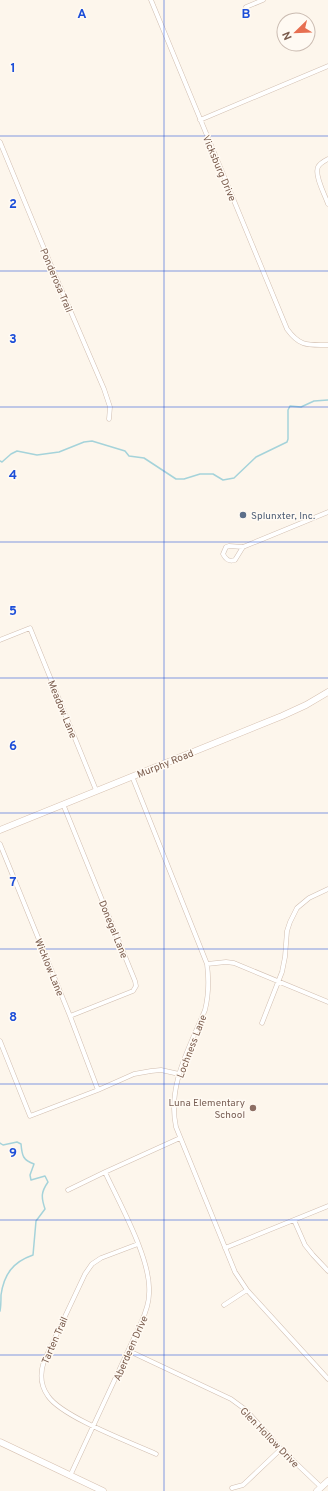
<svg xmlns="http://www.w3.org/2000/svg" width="328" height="1491" viewBox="0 0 328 1491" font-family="Overpass,sans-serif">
<rect width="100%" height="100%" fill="#fdf6ec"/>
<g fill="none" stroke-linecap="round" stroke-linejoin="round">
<!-- stream -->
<path stroke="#a5d3da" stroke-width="1.5" d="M 0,461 L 2,462 L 11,454 L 17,451 L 37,455 L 59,452 L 84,442 L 92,441 L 125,451 L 129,456 L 144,458 L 176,479 L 184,479 L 200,474 L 213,474 L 223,480 L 234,478 L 256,457 L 287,442 L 288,439 L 288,410 L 290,406 L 301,407 L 314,401 L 328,400
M 0,1143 L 3,1145 L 17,1142 L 21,1144 C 22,1156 23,1160 34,1164 L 30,1175 L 31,1180 L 45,1176 L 48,1182 C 41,1192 41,1197 45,1209 L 36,1221 L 33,1255 C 13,1262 4,1274 1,1295 C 1,1300 1,1306 0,1311"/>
<!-- minor casing -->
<g stroke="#d1beb0" stroke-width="5">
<path id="minor" d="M 151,0 L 287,329 C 300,347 308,345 328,345
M 246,7 L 263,0
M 200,120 L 328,66
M 0,142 L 55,275 L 104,389 L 110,407 L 109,419
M 328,159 C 324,161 320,163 318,167 C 314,175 325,195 328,204
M 243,547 L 235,560 C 229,562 226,560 223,554 L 226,547 L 229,546 L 243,547 L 328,512
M 0,640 L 30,628 L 96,790
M 132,776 L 207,964 C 209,980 209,994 205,1010 C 190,1047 167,1085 176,1127 L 235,1272 L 247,1290 L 328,1379
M 63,804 L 135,981 L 136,986 L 133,991 L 70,1016
M 0,844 L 70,1016 L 98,1090
M 207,964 L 226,962 L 234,963 L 328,1002
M 262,1023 L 282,972 L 285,957 L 287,931 L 290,922 L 297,908 L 309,898 L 328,889
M 0,1041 L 30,1116 L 98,1090 L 134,1074 L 151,1071 L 161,1070 L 179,1074
M 68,1190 L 105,1172 L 180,1138
M 294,1220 L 305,1245 L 313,1255 L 328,1271
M 138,1244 L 101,1258 L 92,1264 L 85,1274 L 44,1361 C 40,1373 40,1385 48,1396 C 62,1417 132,1443 156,1454
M 225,1248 L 328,1206
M 224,1305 L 247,1290
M 129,1351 L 231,1399 L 246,1410 L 281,1449 L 321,1487
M 70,1476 L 141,1323 C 145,1314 149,1304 149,1294 C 152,1260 119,1203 105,1172
M 232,1488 L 243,1485 L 281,1449"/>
</g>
<!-- secondary casing -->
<g stroke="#d6c0b0" stroke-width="7">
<path id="secondary" d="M 0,830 L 282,716 L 306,705 L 328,692
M 0,1442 L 103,1491
M 317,1491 L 328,1481"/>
</g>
<!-- minor -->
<use href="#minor" stroke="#fff" stroke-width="4"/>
<!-- secondary -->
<use href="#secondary" stroke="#fff" stroke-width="6"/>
</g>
<!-- grid -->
<path fill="none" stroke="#1d4ed8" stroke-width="1" stroke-opacity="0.55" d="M 164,0 L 164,1491M 0,136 L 328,136M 0,271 L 328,271M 0,407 L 328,407M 0,542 L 328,542M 0,678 L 328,678M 0,813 L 328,813M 0,949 L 328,949M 0,1084 L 328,1084M 0,1220 L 328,1220M 0,1355 L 328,1355"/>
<!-- markers -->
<circle fill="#5c6f8a" stroke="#fffaf3" stroke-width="1.5" cx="243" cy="515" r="4"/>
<circle fill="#8d6e63" stroke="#fffaf3" stroke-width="1.5" cx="253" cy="1108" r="4"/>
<g text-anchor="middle" stroke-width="3" stroke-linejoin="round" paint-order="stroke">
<!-- street labels -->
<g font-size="10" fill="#7a5c4d" stroke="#fffaf3">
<text transform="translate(220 168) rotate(67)" y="4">Vicksburg Drive</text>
<text transform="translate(57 280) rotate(67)" y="4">Ponderosa Trail</text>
<text transform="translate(63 709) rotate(68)" y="4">Meadow Lane</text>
<text transform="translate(165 763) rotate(-22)" y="4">Murphy Road</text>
<text transform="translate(114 929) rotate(68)" y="4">Donegal Lane</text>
<text transform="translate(50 967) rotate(68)" y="4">Wicklow Lane</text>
<text transform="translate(191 1046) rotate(-69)" y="4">Lochness Lane</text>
<text transform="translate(54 1340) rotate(-66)" y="4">Tarten Trail</text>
<text transform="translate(130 1348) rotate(-66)" y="4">Aberdeen Drive</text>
<text transform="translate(270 1437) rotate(46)" y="4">Glen Hollow Drive</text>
</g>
<!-- service labels -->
<g font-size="10" fill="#4e5e75" stroke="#fffaf3" text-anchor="start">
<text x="251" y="519">Splunxter, Inc.</text>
</g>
<!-- education labels -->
<g font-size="10" fill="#785e54" stroke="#fffaf3" text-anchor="end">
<text x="245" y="1106">Luna Elementary<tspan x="245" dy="12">School</tspan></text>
</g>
</g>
<g font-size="13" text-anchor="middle" font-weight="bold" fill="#1d4ed8" stroke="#fffaf3" stroke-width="3" stroke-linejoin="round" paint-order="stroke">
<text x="82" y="18">A</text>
<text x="246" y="18">B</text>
<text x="13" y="72">1</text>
<text x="13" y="208">2</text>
<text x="13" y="343">3</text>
<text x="13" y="479">4</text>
<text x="13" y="615">5</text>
<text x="13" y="750">6</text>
<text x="13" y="886">7</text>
<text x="13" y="1021">8</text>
<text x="13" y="1157">9</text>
</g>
<!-- north arrow -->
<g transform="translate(296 32) rotate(247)"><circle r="19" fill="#fffaf3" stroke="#cabbb1"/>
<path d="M0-3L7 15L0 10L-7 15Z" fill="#e76f51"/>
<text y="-6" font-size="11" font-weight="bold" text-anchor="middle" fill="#7a5c4d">N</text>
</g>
</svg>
